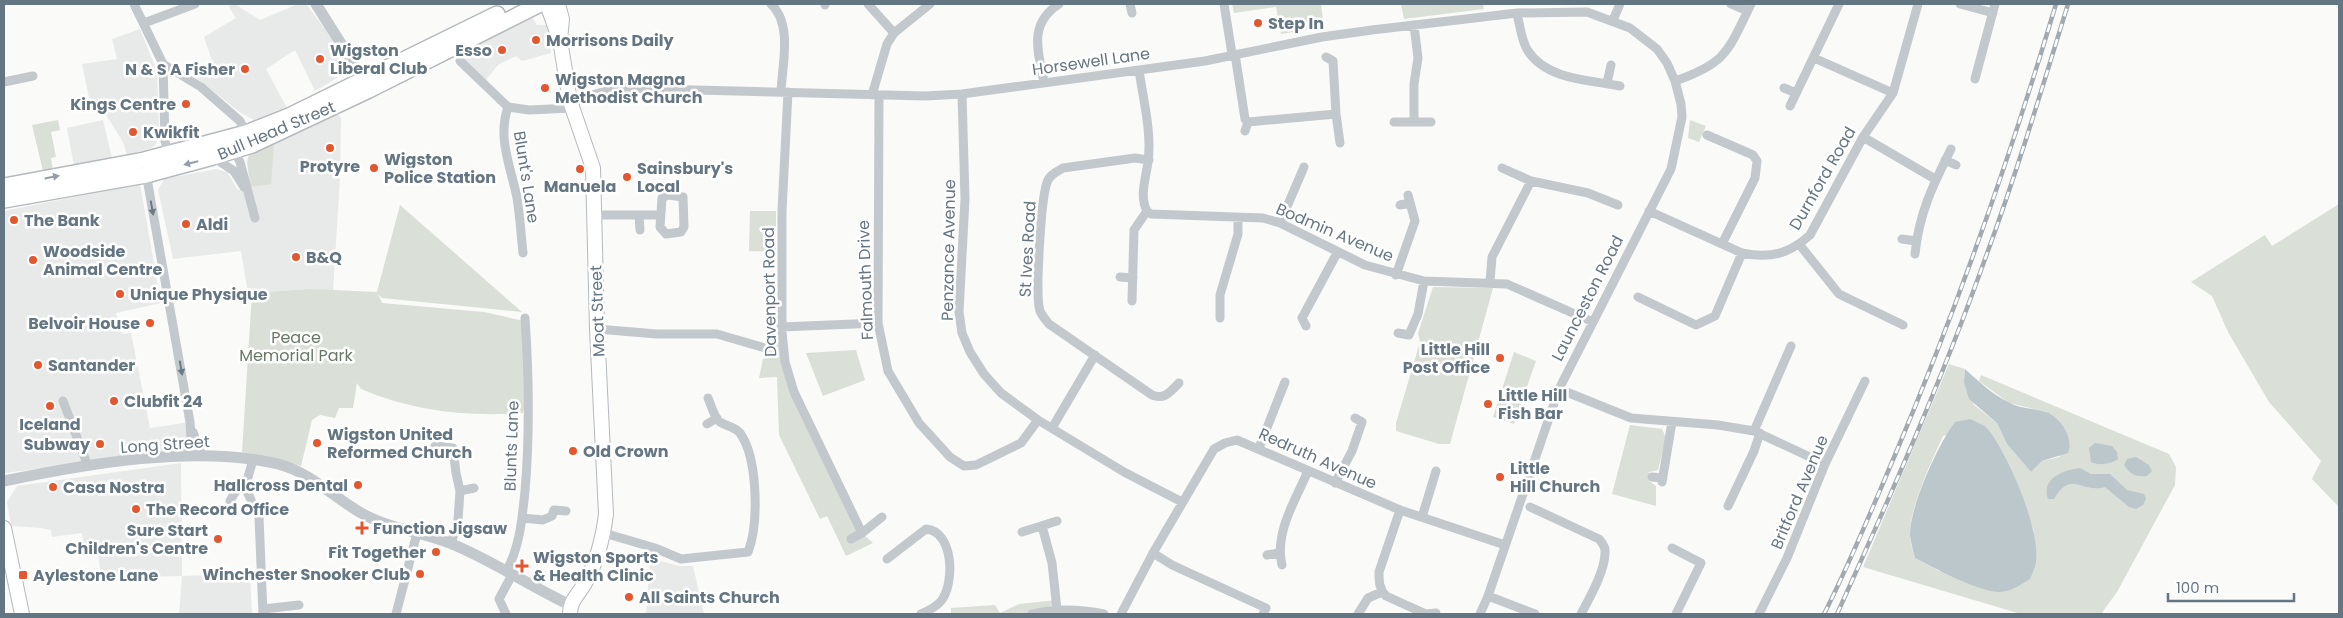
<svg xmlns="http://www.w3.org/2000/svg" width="2343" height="618" viewBox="0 0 2343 618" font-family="Poppins,sans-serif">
<rect width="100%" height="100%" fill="#fafaf8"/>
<!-- built -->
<path fill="#e8e9e9" d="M 231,4 L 235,4 L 260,20 L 298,4 L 306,4 L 325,29 L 346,64 L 347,72 L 315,91 L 295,50 L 266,69 L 287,108 L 256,121 L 241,113 L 194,76 L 212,61 L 204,37 L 236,18 L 229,7 Z
M 532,17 L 537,25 L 547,25 L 551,53 L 522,61 L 516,56 L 498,65 L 485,81 L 456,55 Z
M 140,29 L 157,71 L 159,133 L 156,144 L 152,148 L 127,155 L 124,144 L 108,118 L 89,98 L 82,64 L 117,59 L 112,39 Z
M 335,115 L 339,115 L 341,119 L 340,176 L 333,291 L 309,289 L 248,293 L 241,251 L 173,259 L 158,190 L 164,179 L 216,169 L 227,172 L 238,190 L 250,187 L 247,162 L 249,155 Z
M 103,120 L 112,158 L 74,166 L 67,128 Z
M 140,184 L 161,303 L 116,313 L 122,334 L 131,333 L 150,428 L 190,422 L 184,455 L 176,452 L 4,473 L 4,211 Z
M 181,463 L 182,576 L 250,574 L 252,614 L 179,614 L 182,576 L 101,578 L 98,552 L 85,552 L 82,533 L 52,537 L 51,530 L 41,528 L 11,526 L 7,502 L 17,486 Z
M 650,558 L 679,566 L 693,566 L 704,614 L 646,614 Z"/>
<!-- green -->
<path fill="#dadfd7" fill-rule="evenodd" d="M 1232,4 L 1321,4 L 1324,27 L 1281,34 L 1276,7 L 1234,13 Z
M 1401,4 L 1483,4 L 1484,9 L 1404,19 Z
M 58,120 L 60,130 L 51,132 L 56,157 L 51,158 L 53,170 L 43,171 L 32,125 Z
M 1690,120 L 1706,126 L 1699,142 L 1688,138 Z
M 274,143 L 271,184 L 251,187 L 247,162 L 249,155 Z
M 2339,204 L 2339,507 L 2312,479 L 2321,461 L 2269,402 L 2228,332 L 2212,296 L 2191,282 L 2265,235 L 2272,246 Z
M 400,205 L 522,312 L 382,298 L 378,294 L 382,303 L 484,312 L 524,321 L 526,400 L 523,413 C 467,417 412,411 361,389 L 357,383 L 353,408 L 339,408 L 335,418 L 320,415 L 312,420 L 301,466 L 267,456 L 242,452 L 252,293 L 309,289 L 377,292 Z
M 750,211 L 776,211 L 776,252 L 749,251 Z
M 1433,287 L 1493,288 L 1450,444 L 1439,444 L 1396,431 L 1396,423 L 1420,342 L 1418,333 Z
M 782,337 L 785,362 L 862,533 L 873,543 L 846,556 L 827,516 L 820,519 L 779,435 L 777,377 L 759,378 L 763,359 L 767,358 L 772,338 Z
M 856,350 L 865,380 L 823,396 L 806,353 Z
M 1514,352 L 1536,361 L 1514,424 L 1493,417 Z
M 1949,364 L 1965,369 L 1964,382 L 1974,405 L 1997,423 L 2007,444 L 2031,472 L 2042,461 L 2060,457 L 2047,412 L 2009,403 L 1979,381 L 1981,375 L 2169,454 L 2176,467 L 2175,485 L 2117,592 L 2101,614 L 2021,614 L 1863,567 ZM 1986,427 L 2013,476 L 2034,531 L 1939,571 L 1915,558 C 1913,551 1910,543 1910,535 C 1909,509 1932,460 1943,436 Z
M 1630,425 L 1662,429 L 1666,438 L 1658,470 L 1649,472 L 1648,480 L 1656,486 L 1656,506 L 1612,494 Z
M 1056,600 L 1057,610 L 1032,614 L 951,613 L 951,608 L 995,605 L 1000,613 L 1019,604 Z"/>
<!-- water -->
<path fill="#bbc7cb" d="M 1965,369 C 1978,381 1992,394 2008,402 C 2020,409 2034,408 2046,412 C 2061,418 2074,438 2068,453 L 2042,461 L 2031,472 L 2007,444 L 1997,423 L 1969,399 L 1964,382 Z
M 1970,419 C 1975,422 1983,424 1987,428 C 2008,454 2040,528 2036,561 C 2036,567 2032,573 2030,579 C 2020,585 2011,592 1998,592 C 1978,591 1934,568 1915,558 C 1913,551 1911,543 1910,536 C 1909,508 1938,444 1955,422 Z
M 2095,443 L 2112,446 L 2117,452 L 2118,459 C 2111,464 2099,466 2091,462 L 2089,448 Z
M 2136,457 L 2149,465 L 2152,471 L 2147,476 C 2135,477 2131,475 2124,465 L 2127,459 Z
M 2080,468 L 2091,474 L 2110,474 L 2127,490 L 2144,494 L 2146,498 L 2143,505 L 2136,509 L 2129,507 L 2105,487 C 2081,494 2072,469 2054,499 L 2048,499 C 2041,478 2064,470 2080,468 Z"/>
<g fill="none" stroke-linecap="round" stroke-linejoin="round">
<!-- secondary casing -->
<g stroke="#b3babf" stroke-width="16">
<path id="secondary" d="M 547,4 L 558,35
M 558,4 L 562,19 L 560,40 L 570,101 L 593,168 L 597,329 L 606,514 C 603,538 597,562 585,583 C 579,594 570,600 570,614
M 4,528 L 22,614"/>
</g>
<!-- primary casing -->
<g stroke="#b5babe" stroke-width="18">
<path id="primary" d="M 4,186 L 144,160 L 246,133 L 289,116 L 497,14
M 4,200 L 146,175 L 213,157 L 252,145 L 369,90 L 540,4"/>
</g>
<!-- minor -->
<path stroke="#c3c8cc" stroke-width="9" d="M 134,4 L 163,64 L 201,87 L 240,121 L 247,136
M 771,4 C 793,24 782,66 781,92
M 868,4 L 894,33
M 1130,4 L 1132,13
M 1224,4 L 1232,54
M 1731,4 L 1747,11
M 1960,4 L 1993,13
M 825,5 L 825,4
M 1517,13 C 1520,26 1521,40 1528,51 C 1547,80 1590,80 1620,86
M 1613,20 L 1620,4
M 144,23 L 195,4
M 1414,25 L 1418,58 L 1414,84 L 1414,122 L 1431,122
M 1235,54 L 1245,119 L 1248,122 L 1336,114 L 1340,143
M 1326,57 L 1333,61 L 1336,114
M 1814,58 L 1893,93
M 460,61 L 508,107 L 529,110 L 572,108
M 163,64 L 165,141 L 169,158
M 1975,79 L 1995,4
M 1675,81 C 1727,63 1728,51 1751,4
M 4,82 L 33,76
M 1044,82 C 1038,51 1028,24 1059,4
M 1607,83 L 1611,65
M 1784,88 L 1796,93
M 788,92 L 782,211 L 782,332 L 785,362 L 794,392 L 862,533 L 882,517
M 962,94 L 965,199 L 959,312 L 962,333 L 970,352 L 984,374 L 1001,393 L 1038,420 L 1124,472 L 1182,502
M 872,95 L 887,44 L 894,33 L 930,4
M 879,95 L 878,323 L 888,371 L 919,423 L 950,457 L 964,466 L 976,465 L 1021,443 L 1038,420
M 570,101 L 617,88 L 925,96 L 962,94 L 1205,61 L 1322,37 L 1372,30 L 1517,13 L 1587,12 L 1630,28 L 1657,49 L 1667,63 L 1675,81 L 1681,104 L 1682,117 L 1671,169 L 1559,389 L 1488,596 L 1480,614
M 1790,106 L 1839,4
M 508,107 C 497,139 511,167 517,198 C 520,216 521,235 523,253
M 1394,122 L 1414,122
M 1245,131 L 1248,122
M 1707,135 L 1753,155 L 1757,161 L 1755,178 L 1722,244
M 1863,137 L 1935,179
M 233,148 L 240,162 L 255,218
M 213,157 L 234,171 L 244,187
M 1149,160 L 1135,158 L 1063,168 C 1057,172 1052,173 1048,180 C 1041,193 1035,296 1040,311 C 1042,316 1046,320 1049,324 L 1152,395 C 1165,400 1170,392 1179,383
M 1945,160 L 1956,165
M 1502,168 L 1531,181
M 146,173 L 190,422 L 191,441 L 184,455
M 668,195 L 683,197 L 684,227 L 681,232 L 666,234 L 660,227 L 662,198 Z
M 1400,205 L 1410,203
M 1147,211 L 1151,214 L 1263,218 L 1280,223 L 1365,265 L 1424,281 L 1507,284 L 1593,322
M 1649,211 L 1742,253 C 1770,259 1789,254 1810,235 L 1863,137 L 1893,93 L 1918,4
M 595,215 L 660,215
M 639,215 L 640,230
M 1280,223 L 1304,167
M 1902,239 L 1916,241
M 1799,244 L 1839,294 L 1903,325
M 1915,254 C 1919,213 1933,185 1951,149
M 1396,275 L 1415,221 L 1408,195
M 1120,277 L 1133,278
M 1490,282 L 1492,257 L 1531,181 L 1588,193 L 1618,205
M 1638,297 L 1696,325 L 1715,316 L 1742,253
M 1132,301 L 1134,230 L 1147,211 C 1139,196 1146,178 1148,162 C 1152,132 1143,99 1139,70
M 1220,318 L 1220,295 L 1238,234 L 1238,219
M 1306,326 L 1302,318 L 1337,253
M 781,327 L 878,323
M 597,329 L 657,334 L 717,334 L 765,348
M 1398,333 L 1409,335 L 1418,314 L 1424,281
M 1559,389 L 1631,418 L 1718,425 L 1754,431 L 1825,464
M 63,401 L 88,466
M 707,424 L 717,418
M 1052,428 L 1095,355
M 1754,431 L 1791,346
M 193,432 L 202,456
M 435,446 L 453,448 L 456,473 L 460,491 L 458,520 L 451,544
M 1259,448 L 1285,382
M 253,460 L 245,487 L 259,517 L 263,614
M 1652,477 L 1663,478
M 1662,482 L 1672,422
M 1335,483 L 1352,451 L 1362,422 L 1355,418
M 460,491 L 474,488
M 230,501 C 234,494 236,488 245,487
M 1728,506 L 1754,451 L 1760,433
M 1530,507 L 1599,539 C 1602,543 1606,547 1605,553 C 1605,571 1589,599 1581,614
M 1400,510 L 1379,572 C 1379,581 1379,589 1386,596 L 1426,614 L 1436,613
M 1422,517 L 1436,471
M 522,518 L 543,520 L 552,516 L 554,510 L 566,511
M 1042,526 L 1052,563 L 1057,610
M 1022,532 L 1057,521
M 604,533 L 655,548 L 681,559 L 748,552 C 759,524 758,458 740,433 C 735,427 726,426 720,422 C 714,417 711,405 708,398
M 851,539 L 862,533
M 1672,548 L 1701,563 L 1676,614
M 1153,553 L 1172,565 L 1266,608 L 1263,614
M 1267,555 L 1279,553
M 887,559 L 926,529 C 954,531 955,584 941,601 C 936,607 928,611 921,614
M 1282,565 C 1274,533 1296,499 1308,471
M 506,572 C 520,547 522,519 525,491 C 530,433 529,376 525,318
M 1488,596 L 1535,614
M 263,609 L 299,605
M 396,614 L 417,533
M 506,614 L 499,599 L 512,575
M 1032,614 C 1056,608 1080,609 1104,614
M 1121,614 L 1153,553 L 1214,449 L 1225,443 L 1237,440 L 1400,510 L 1505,545
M 1358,614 L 1368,598 L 1382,592
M 1759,614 L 1787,558 L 1825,464 L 1865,381"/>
<!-- tertiary -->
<path stroke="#c3c8cc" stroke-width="11" d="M 316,4 L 367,85
M 4,481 C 86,464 196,444 278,464 C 310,472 334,498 363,514 C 390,529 423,532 452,544 C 493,561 530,586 570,605"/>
<!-- secondary -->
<use href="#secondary" stroke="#fff" stroke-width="14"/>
<!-- primary -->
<use href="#primary" stroke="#fff" stroke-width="15"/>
<!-- rail casing -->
<g stroke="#a2aab0" stroke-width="4.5">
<path id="rail" d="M 1824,614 C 1850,563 1872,509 1895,455 C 1957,308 2010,158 2056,4
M 1837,614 C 1890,497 1942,380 1985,259 C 2016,175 2042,89 2068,4"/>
</g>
<!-- rail -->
<use href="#rail" stroke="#fff" stroke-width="2.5" stroke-dasharray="8" stroke-linecap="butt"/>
</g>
<!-- one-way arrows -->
<defs><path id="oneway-solid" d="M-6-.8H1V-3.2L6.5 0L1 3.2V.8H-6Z" transform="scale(1.25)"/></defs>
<g fill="#939fa8">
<use href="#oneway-solid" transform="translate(191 163) rotate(166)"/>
<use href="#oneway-solid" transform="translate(52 177) rotate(-11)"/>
</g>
<g fill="#6a7a87">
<use href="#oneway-solid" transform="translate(152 208) rotate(80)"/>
<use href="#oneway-solid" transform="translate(181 368) rotate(80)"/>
</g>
<!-- markers -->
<g fill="#e4572e" stroke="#fff" stroke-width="2">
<circle cx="1258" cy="23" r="5"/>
<circle cx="536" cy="40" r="5"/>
<circle cx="502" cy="50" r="5"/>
<circle cx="320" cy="59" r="5"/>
<circle cx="245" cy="69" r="5"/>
<circle cx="545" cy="88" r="5"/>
<circle cx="186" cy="104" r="5"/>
<circle cx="133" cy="132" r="5"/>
<circle cx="330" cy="148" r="5"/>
<circle cx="374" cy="168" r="5"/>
<circle cx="580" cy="169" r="5"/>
<circle cx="627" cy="177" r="5"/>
<circle cx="14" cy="220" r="5"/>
<circle cx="186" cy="224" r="5"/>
<circle cx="296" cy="257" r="5"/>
<circle cx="33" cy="260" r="5"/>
<circle cx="120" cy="294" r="5"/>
<circle cx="150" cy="323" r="5"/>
<circle cx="1500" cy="358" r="5"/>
<circle cx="38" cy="365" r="5"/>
<circle cx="114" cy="401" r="5"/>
<circle cx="1488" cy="404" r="5"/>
<circle cx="50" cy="406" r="5"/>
<circle cx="317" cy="443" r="5"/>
<circle cx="100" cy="444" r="5"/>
<circle cx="573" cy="451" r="5"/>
<circle cx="1500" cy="477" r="5"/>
<circle cx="358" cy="485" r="5"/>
<circle cx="53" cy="487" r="5"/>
<circle cx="136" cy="509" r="5"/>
<path d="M359.5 520.5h5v5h5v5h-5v5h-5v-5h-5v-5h5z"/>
<circle cx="218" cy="539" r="5"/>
<circle cx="436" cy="552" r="5"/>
<path d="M519.5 558.5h5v5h5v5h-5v5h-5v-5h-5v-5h5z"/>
<circle cx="420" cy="574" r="5"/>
<rect x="18" y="570" width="10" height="10" rx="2.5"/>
<circle cx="629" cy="597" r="5"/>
</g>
<g text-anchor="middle" stroke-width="5" stroke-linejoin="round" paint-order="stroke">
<!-- poi labels -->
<g font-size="16" font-weight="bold" fill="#657683" stroke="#fff" text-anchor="start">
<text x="1268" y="29">Step In</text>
<text x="546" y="46">Morrisons Daily</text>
<text x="330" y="56">Wigston<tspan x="330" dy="18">Liberal Club</tspan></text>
<text x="492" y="56" text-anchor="end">Esso</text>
<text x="235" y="75" text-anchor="end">N &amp; S A Fisher</text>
<text x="555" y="85">Wigston Magna<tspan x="555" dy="18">Methodist Church</tspan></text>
<text x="176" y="110" text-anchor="end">Kings Centre</text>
<text x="143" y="138">Kwikfit</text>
<text x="384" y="165">Wigston<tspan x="384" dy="18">Police Station</tspan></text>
<text x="330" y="172" text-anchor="middle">Protyre</text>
<text x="637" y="174">Sainsbury's<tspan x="637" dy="18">Local</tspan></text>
<text x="580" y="192" text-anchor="middle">Manuela</text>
<text x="24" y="226">The Bank</text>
<text x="196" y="230">Aldi</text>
<text x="43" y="257">Woodside<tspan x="43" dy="18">Animal Centre</tspan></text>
<text x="306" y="263">B&amp;Q</text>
<text x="130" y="300">Unique Physique</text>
<text x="140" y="329" text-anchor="end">Belvoir House</text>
<text x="1490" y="355" text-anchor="end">Little Hill<tspan x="1490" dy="18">Post Office</tspan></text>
<text x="48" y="371">Santander</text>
<text x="1498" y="401">Little Hill<tspan x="1498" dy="18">Fish Bar</tspan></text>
<text x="124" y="407">Clubfit 24</text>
<text x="50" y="430" text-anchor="middle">Iceland</text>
<text x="327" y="440">Wigston United<tspan x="327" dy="18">Reformed Church</tspan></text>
<text x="90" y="450" text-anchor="end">Subway</text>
<text x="583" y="457">Old Crown</text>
<text x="1510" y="474">Little<tspan x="1510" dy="18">Hill Church</tspan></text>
<text x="348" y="491" text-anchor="end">Hallcross Dental</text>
<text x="63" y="493">Casa Nostra</text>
<text x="146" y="515">The Record Office</text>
<text x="373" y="534">Function Jigsaw</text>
<text x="208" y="536" text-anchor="end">Sure Start<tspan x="208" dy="18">Children's Centre</tspan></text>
<text x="426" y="558" text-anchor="end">Fit Together</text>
<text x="533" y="563">Wigston Sports<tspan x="533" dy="18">&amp; Health Clinic</tspan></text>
<text x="410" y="580" text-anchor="end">Winchester Snooker Club</text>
<text x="33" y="581">Aylestone Lane</text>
<text x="639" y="603">All Saints Church</text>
</g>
<!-- street labels -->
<g font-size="16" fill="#657683" stroke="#fff">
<text transform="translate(1091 61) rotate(-8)" y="6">Horsewell Lane</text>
<text transform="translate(276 130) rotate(-23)" y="6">Bull Head Street</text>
<text transform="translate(527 177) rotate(81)" y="6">Blunt's Lane</text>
<text transform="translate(1822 178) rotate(-60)" y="6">Durnford Road</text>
<text transform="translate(1335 232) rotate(23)" y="6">Bodmin Avenue</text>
<text transform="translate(1027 249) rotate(-87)" y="6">St Ives Road</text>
<text transform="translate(948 250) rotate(-89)" y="6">Penzance Avenue</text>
<text transform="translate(865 280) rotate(-92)" y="6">Falmouth Drive</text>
<text transform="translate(769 292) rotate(-91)" y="6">Davenport Road</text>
<text transform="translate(1587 298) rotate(-63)" y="6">Launceston Road</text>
<text transform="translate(597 311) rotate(-92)" y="6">Moat Street</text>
<text transform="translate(165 444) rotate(-4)" y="6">Long Street</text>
<text transform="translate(511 446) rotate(-88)" y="6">Blunts Lane</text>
<text transform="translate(1318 458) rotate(24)" y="6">Redruth Avenue</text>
<text transform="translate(1799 492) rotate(-67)" y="6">Britford Avenue</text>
</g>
<!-- park labels -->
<g font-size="16" fill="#687a64" stroke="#fff">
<text x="296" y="343">Peace<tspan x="296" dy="18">Memorial Park</tspan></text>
</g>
</g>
<!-- border -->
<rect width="2343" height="618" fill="none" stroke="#657683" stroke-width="10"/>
<!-- scale -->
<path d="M2168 593v8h126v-8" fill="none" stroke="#657683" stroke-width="2.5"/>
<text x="2176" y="593" font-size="15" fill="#657683" stroke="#ffffff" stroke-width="4" paint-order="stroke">100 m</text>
</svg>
